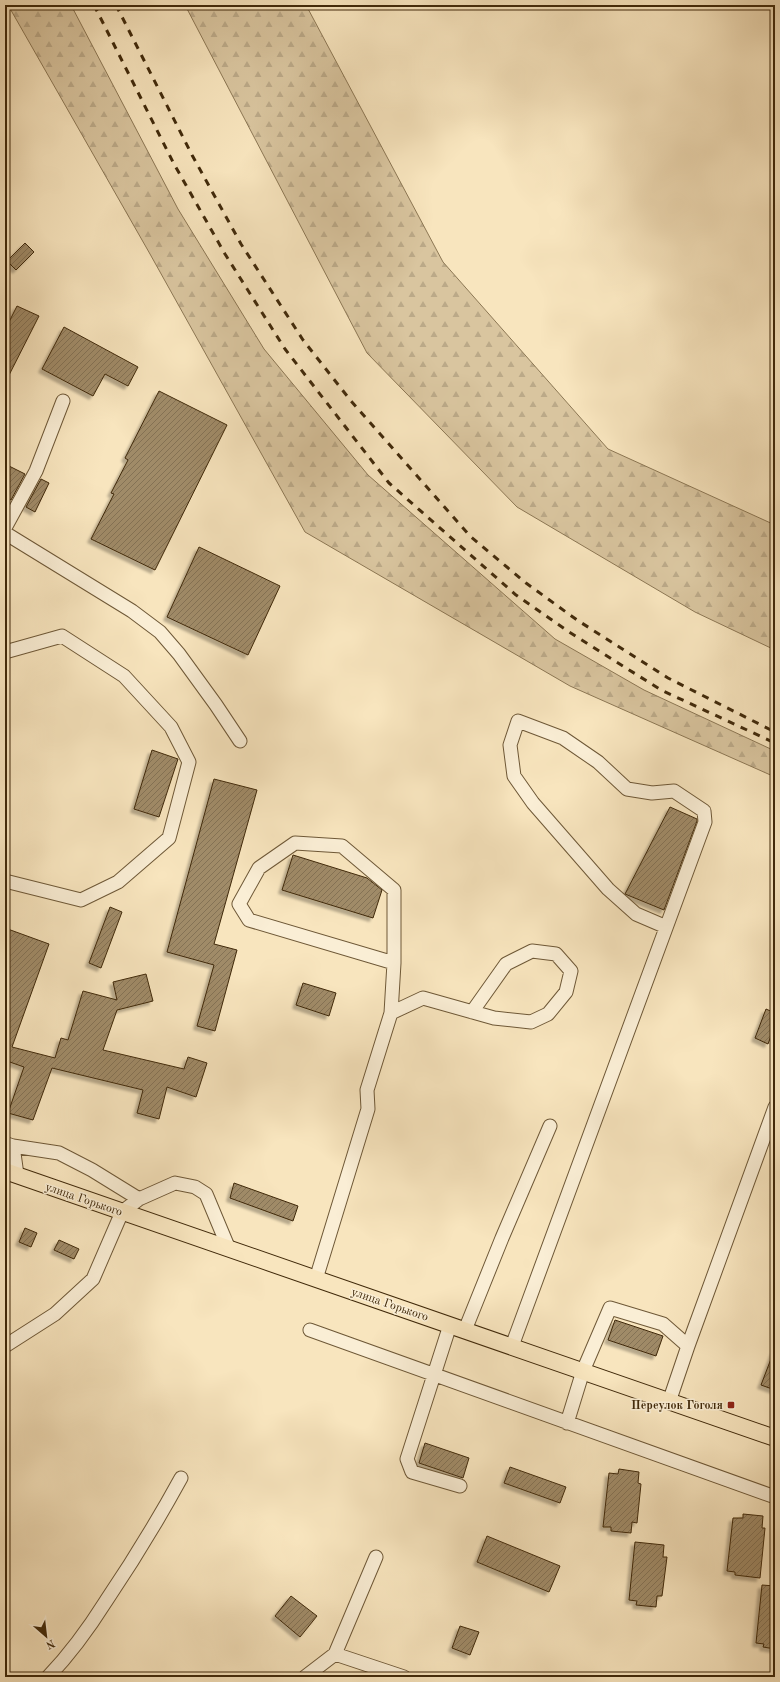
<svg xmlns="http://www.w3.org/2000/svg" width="780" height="1682" viewBox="0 0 780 1682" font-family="'Old Standard TT',serif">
<defs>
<pattern id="forest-firs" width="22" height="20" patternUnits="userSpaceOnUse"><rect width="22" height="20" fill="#d9c59f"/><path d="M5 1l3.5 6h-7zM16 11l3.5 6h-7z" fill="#bba988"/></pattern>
<pattern id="building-hatch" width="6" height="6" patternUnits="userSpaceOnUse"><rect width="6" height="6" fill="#a08b68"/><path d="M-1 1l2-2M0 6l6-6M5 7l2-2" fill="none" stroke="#847254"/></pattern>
<filter id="shadow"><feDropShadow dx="-3.5" dy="3.5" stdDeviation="1" flood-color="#0004"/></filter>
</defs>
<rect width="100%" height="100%" fill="#f8e5be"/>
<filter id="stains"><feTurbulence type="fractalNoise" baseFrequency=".005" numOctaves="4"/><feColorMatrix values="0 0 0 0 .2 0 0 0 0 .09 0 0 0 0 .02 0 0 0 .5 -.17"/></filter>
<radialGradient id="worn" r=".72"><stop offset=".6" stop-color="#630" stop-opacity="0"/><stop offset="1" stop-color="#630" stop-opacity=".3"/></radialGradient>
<!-- forest -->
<path fill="url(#forest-firs)" stroke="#8c7754" d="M 8,5 L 71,5 L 178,209 L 264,349 L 368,475 L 555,639 L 644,690 L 775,751 L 775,777 L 570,686 L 305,532 L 150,254 Z
M 185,5 L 306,5 L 443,262 L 608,449 L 775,525 L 775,650 L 695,612 L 517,507 L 367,353 Z"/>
<!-- building -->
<path fill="url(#building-hatch)" stroke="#40290a" filter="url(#shadow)" d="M 25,243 L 34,252 L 16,270 L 7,261 Z
M 17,306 L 39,316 L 5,383 L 5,330 Z
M 64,327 L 138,367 L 128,386 L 105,374 L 93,396 L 42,369 Z
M 159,391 L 227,425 L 155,570 L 91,539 L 114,494 L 111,493 L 128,460 L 125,458 Z
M 5,464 L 25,474 L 11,500 L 5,496 Z
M 41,479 L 49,483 L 35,512 L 26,507 Z
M 199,547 L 280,586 L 248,655 L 167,617 Z
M 152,750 L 178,759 L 159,817 L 134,809 Z
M 214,779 L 257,790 L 214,944 L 237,950 L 215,1031 L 197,1026 L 214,965 L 167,952 Z
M 670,807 L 697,819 L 697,821 L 664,910 L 625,894 Z
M 293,855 L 367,878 L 382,890 L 373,918 L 282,890 Z
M 110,907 L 122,912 L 101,968 L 89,963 Z
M 5,928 L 49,944 L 12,1047 L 55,1058 L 61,1038 L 68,1040 L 83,991 L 117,1000 L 113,982 L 146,974 L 153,1001 L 117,1010 L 103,1050 L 184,1069 L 188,1057 L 207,1063 L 196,1097 L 167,1087 L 159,1119 L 137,1113 L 143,1090 L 52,1068 L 33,1120 L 8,1113 L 24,1067 L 7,1061 L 5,1063 Z
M 303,983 L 336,993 L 329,1016 L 296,1005 Z
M 766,1009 L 775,1013 L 775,1025 L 768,1044 L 755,1038 Z
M 234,1183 L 298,1206 L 293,1221 L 230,1198 Z
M 25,1228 L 37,1233 L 31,1247 L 19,1242 Z
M 59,1240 L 79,1249 L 74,1259 L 54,1250 Z
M 615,1320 L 663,1336 L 656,1356 L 608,1340 Z
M 774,1351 L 775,1351 L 775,1390 L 761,1385 Z
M 425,1443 L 469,1458 L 463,1478 L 419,1463 Z
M 510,1467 L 566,1487 L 560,1503 L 504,1483 Z
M 619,1469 L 639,1472 L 638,1483 L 641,1484 L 637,1523 L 632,1522 L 631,1533 L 611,1531 L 611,1527 L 603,1527 L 609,1473 L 618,1474 Z
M 743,1514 L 763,1516 L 762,1528 L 765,1528 L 760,1578 L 735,1575 L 735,1572 L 727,1571 L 733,1518 L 743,1518 Z
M 487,1536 L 560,1566 L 549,1592 L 477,1562 Z
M 635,1542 L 664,1545 L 663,1557 L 667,1557 L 662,1596 L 657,1596 L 656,1607 L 636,1605 L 637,1601 L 629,1600 Z
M 762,1585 L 775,1586 L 775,1649 L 763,1647 L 764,1644 L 756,1643 Z
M 291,1596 L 317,1616 L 300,1637 L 275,1616 Z
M 460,1626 L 479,1632 L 470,1655 L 452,1648 Z"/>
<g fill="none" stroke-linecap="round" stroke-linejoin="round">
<!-- minor casing -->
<g stroke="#6e5837" stroke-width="15">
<path id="minor" d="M 5,528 L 36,471 L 63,401
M 5,533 L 132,611 L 160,632 L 179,654 L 216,705 L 240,741
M 5,652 L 62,636 L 124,676 L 171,727 L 189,762 L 169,838 L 118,882 L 81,900 L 5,881
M 391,1013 L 394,963 L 394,890 L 342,846 L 295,843 L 259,868 L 239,904 L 249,920 L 394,963
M 7,1144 L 13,1146 L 17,1175
M 13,1146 L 59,1153 L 92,1170 L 139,1199
M 316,1279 L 368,1109 L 367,1090 L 391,1013 L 423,998 L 494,1018 L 531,1022 L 548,1014 L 566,992 L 571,971 L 556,954 L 532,951 L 506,964 L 472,1012
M 450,1325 L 407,1459 L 412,1472 L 460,1486
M 310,1330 L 775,1497
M 465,1330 L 502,1238 L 550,1126
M 5,1346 L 55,1314 L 93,1279 L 122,1212 L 139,1199 L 175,1183 L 195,1187 L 206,1194 L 229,1249
M 512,1346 C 576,1172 640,997 705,822 L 704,811 L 674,791 L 652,793 L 627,789 L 598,762 L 563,738 L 518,721 L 510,745 L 514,776 L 533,803 L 608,889 L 636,914 L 664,926 L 667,925
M 669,1402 L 688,1346 L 775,1107
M 567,1423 L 583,1371 L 610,1308 L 663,1324 L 688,1346
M 335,1654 L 404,1677
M 48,1677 C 70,1654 89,1628 106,1601 C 133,1561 158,1520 181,1478
M 305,1677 L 335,1654 L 376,1557"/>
</g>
<!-- major casing -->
<g stroke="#40290a" stroke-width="18">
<path id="major" d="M 5,1171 L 775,1438"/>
</g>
<!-- minor -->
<use href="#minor" stroke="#faeed5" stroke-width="13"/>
<!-- major -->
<use href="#major" stroke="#f8e5be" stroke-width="16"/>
<!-- rail -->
<path stroke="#40290a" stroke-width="3" stroke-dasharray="7 7" stroke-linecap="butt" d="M 94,5 L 174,164 L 225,254 L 285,349 L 389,483 L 516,595 L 569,632 L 661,690 L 775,743
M 116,5 L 192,155 L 241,244 L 303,340 L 351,401 L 470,536 L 526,583 L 577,620 L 668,678 L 775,732"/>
</g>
<!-- markers -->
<rect fill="#8f2418" stroke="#faeed5" stroke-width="1.5" x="727" y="1401" width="8" height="8" rx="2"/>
<g text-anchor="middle" stroke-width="3" stroke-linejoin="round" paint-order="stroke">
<!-- street labels -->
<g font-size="12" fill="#40290a" stroke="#faeed5">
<text transform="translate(84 1199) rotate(19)" y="4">улица Горького</text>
<text transform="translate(390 1304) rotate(19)" y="4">улица Горького</text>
</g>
<!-- poi labels -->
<g font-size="12" font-weight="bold" fill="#40290a" stroke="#faeed5" text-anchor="end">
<text x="723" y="1409">Переулок Гоголя</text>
</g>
</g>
<!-- margin -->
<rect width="780" height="1682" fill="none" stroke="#f8e5be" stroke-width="20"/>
<rect x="6" y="6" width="768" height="1670" fill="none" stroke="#40290a" stroke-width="2"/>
<rect x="10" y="10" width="760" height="1662" fill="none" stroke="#40290a"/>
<!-- north arrow -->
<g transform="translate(46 1636) rotate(152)" stroke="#faeed5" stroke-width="3" paint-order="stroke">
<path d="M0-3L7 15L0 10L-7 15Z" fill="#40290a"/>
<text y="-6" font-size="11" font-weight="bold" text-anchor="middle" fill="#40290a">N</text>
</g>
<rect width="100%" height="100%" filter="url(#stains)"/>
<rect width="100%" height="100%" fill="url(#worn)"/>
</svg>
